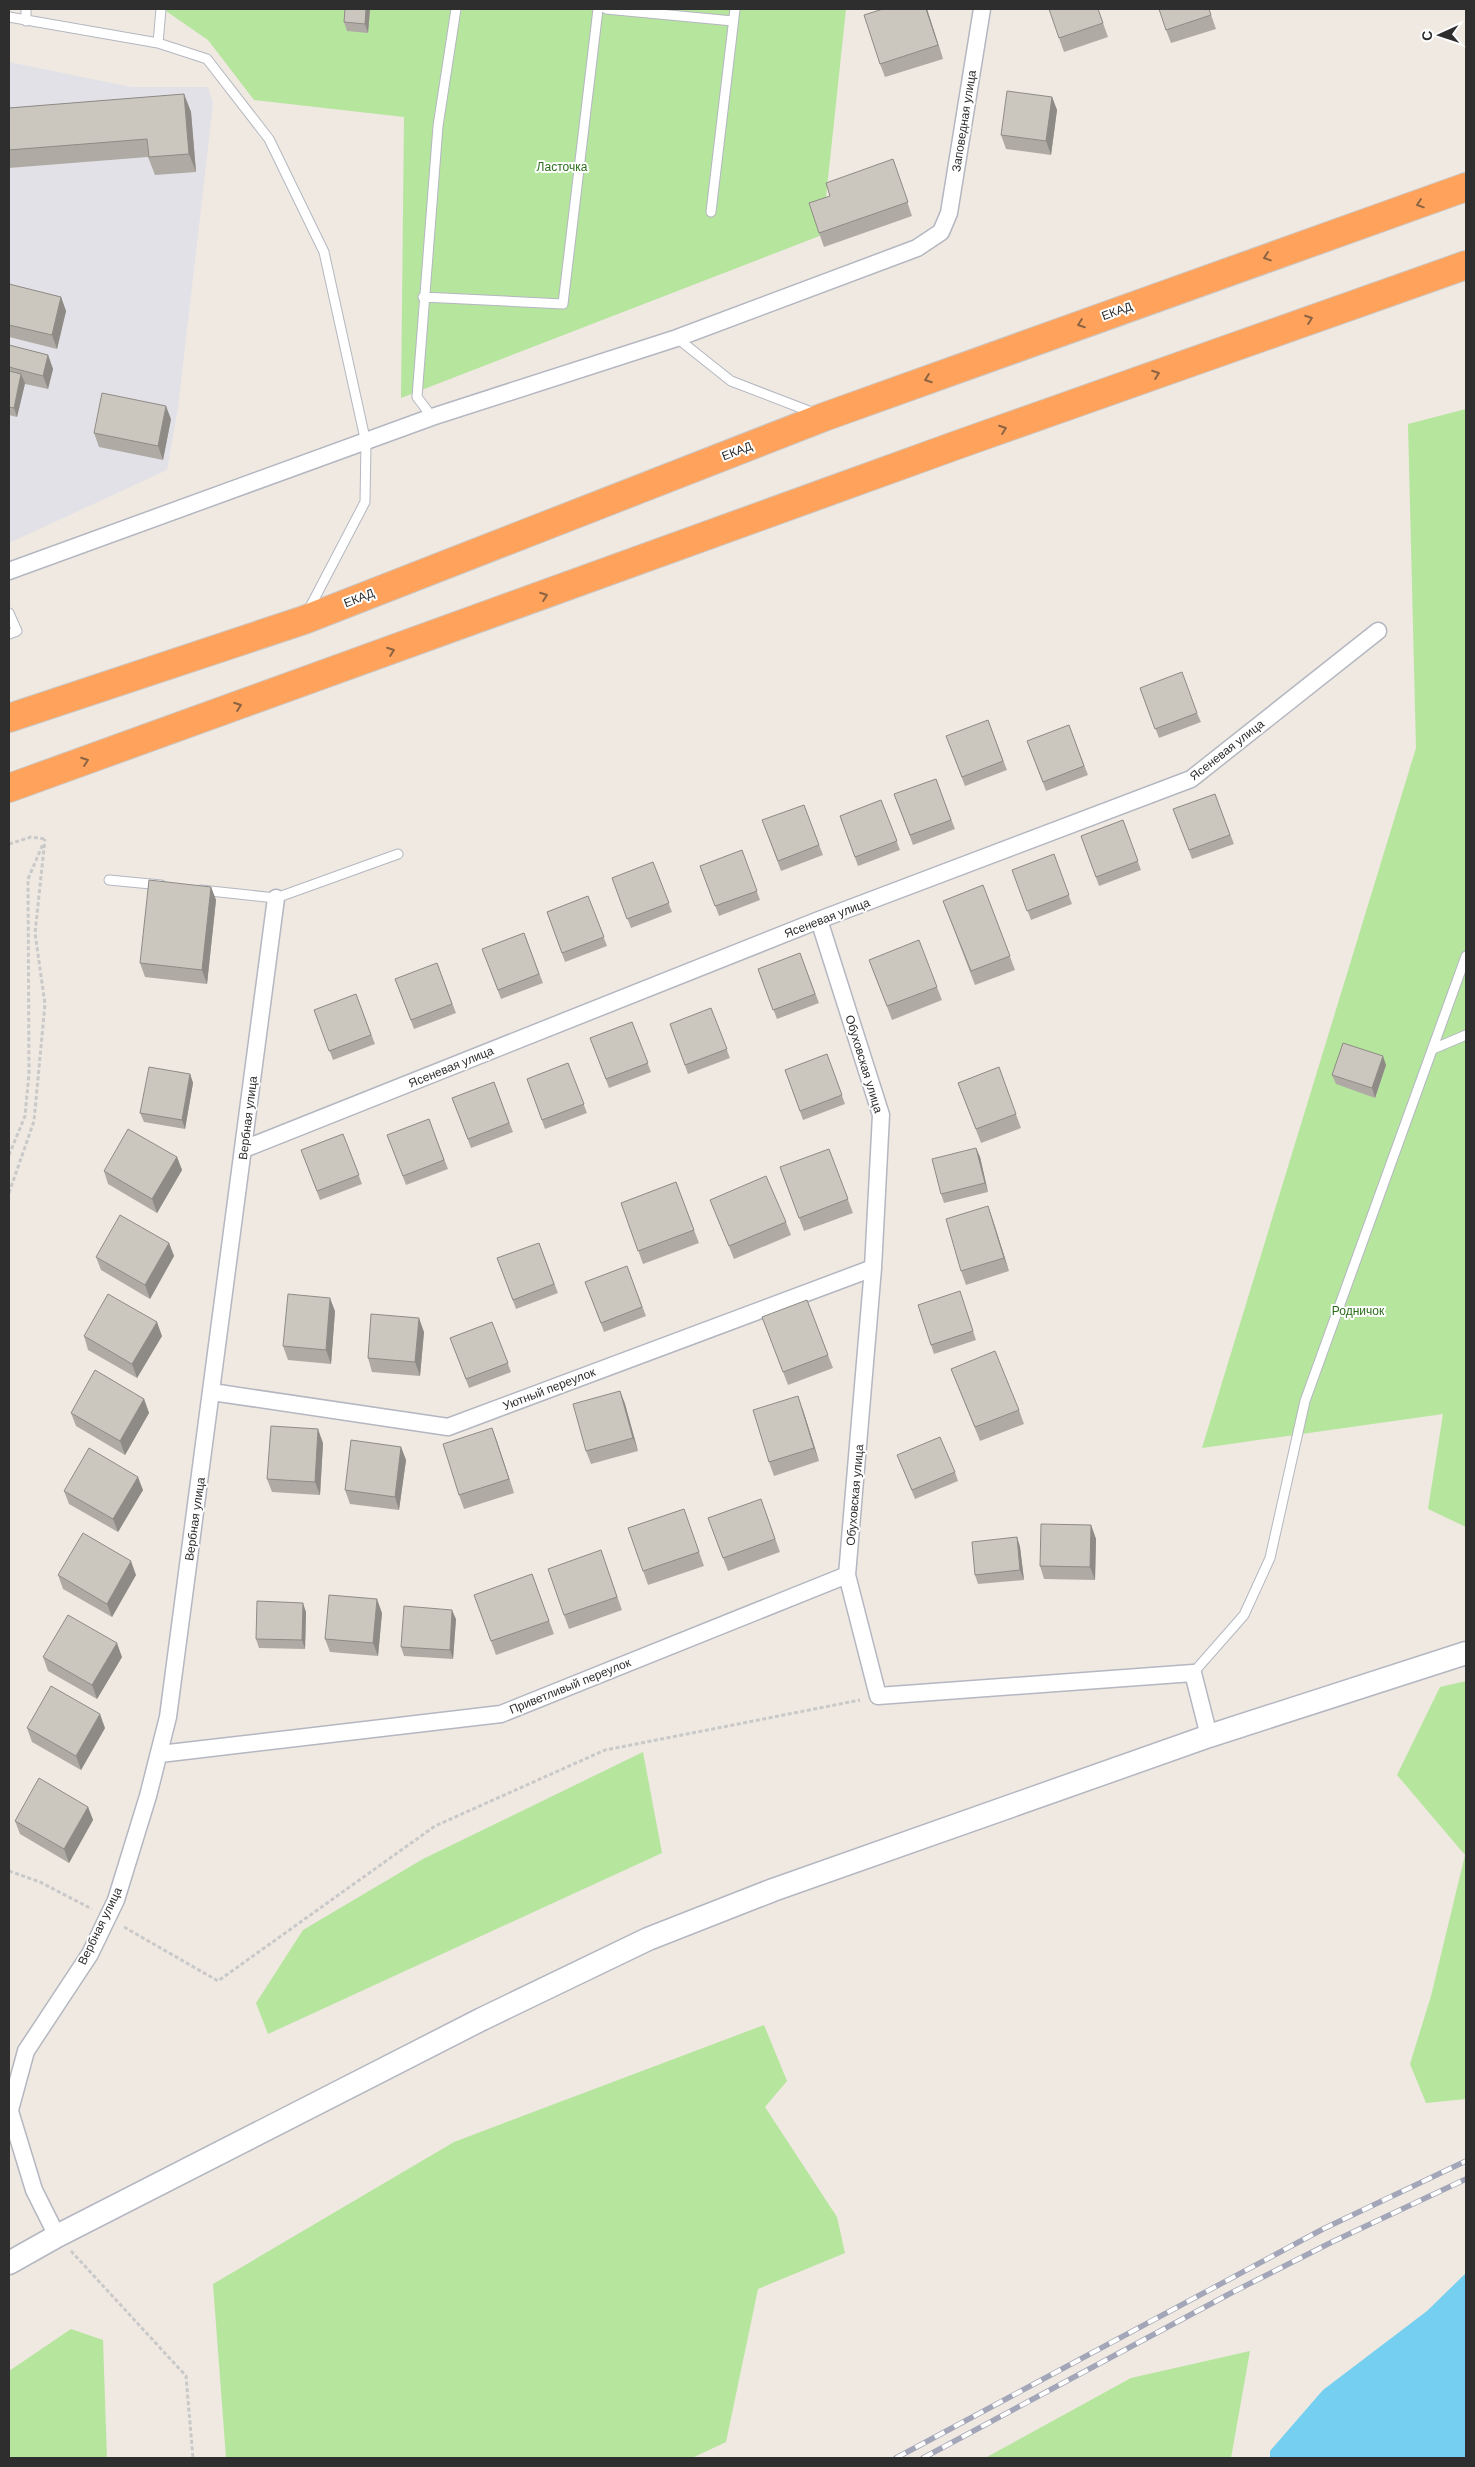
<svg xmlns="http://www.w3.org/2000/svg" width="1475" height="2467" viewBox="0 0 1475 2467" font-family="Helvetica,sans-serif">
<rect width="100%" height="100%" fill="#efe9e1"/>
<!-- industrial -->
<path fill="#e3e1e8" d="M 9,62 L 131,87 L 208,87 L 213,104 L 178,408 L 167,470 L 9,543 Z"/>
<!-- green -->
<path fill="#b6e59e" d="M 163,9 L 846,9 L 822,235 L 401,398 L 404,117 L 254,100 L 208,40 Z
M 1466,409 L 1466,1527 L 1428,1509 L 1443,1414 L 1202,1448 L 1416,748 L 1408,424 Z
M 1466,1681 L 1466,2099 L 1426,2103 L 1410,2064 L 1431,1996 L 1465,1855 L 1397,1775 L 1440,1687 Z
M 643,1752 L 662,1853 L 268,2034 L 256,2003 L 303,1930 L 423,1859 Z
M 764,2025 L 787,2081 L 765,2107 L 837,2217 L 845,2253 L 758,2289 L 726,2442 L 692,2458 L 226,2458 L 213,2284 L 454,2142 Z
M 71,2329 L 103,2340 L 107,2458 L 9,2458 L 9,2371 Z
M 1250,2351 L 1231,2458 L 985,2458 L 1131,2378 Z"/>
<!-- water -->
<path fill="#75cff0" d="M 1466,2273 L 1466,2458 L 1270,2458 L 1270,2451 L 1323,2390 L 1427,2311 Z"/>
<g fill="none" stroke-linecap="round" stroke-linejoin="round">
<!-- lane casing -->
<g stroke="#b4b7c1" stroke-width="11">
<path id="lane" d="M 606,9 L 733,21
M 9,17 L 158,43 L 207,59 L 269,139 L 324,252 L 366,443 L 365,502 L 308,611
M 26,21 L 26,9
M 158,43 L 161,9
M 711,212 L 735,9
M 423,297 L 563,304 L 598,9
M 677,338 L 731,381 L 814,413
M 432,417 L 417,397 L 438,126 L 456,9
M 9,613 L 17,631 L 9,634
M 109,880 L 161,885
M 201,890 L 276,898 L 398,854
M 1433,1049 L 1466,1035
M 1193,1673 L 1244,1615 L 1270,1558 L 1305,1401 L 1466,956"/>
</g>
<!-- street casing -->
<g stroke="#b4b7c1" stroke-width="19">
<path id="street" d="M 9,571 L 432,417 L 677,338 L 917,248 L 941,232 L 949,213 L 982,9
M 819,920 L 881,1115 L 873,1268 L 847,1575 L 878,1696 L 1193,1673 L 1209,1736
M 244,1149 L 819,920 L 1191,779 L 1378,631
M 212,1392 L 448,1427 L 873,1268
M 160,1754 L 501,1714 L 847,1575
M 9,2108 L 34,2190 L 57,2236
M 10,2110 L 26,2051 L 90,1954 L 116,1900 L 148,1796 L 168,1717 L 276,898"/>
</g>
<!-- secondary casing -->
<g stroke="#b4b7c1" stroke-width="25">
<path id="secondary" d="M 9,2263 L 57,2236 L 482,2019 L 648,1939 L 773,1890 L 1209,1736 L 1466,1653"/>
</g>
<!-- highway casing -->
<g stroke="#c9c9c9" stroke-width="30">
<path id="highway" d="M 9,718 L 304,620 L 824,417 L 1466,187
M 9,788 L 957,445 L 1466,265"/>
</g>
<!-- path -->
<path stroke="#c9c9c9" stroke-width="3" stroke-dasharray="4 2.5" stroke-linecap="butt" d="M 9,844 L 31,837 L 45,839
M 9,1155 L 25,1116 L 29,1073 L 28,879 L 43,844
M 9,1193 L 34,1121 L 45,1004 L 35,933 L 45,839
M 9,1871 L 40,1882 L 92,1909
M 124,1927 L 218,1981 L 435,1826 L 605,1750 L 860,1700
M 71,2251 L 186,2376 L 193,2458"/>
<!-- lane -->
<use href="#lane" stroke="#fff" stroke-width="9"/>
<!-- street -->
<use href="#street" stroke="#fff" stroke-width="16"/>
<!-- secondary -->
<use href="#secondary" stroke="#fff" stroke-width="22"/>
<!-- highway -->
<use href="#highway" stroke="#ffa35c" stroke-width="28"/>
<!-- rail casing -->
<g stroke="#a3a6b8" stroke-width="5.5">
<path id="rail" d="M 896,2458 L 1323,2229 L 1466,2161
M 923,2458 L 1233,2292 L 1332,2242 L 1466,2179"/>
</g>
<!-- rail -->
<use href="#rail" stroke="#fff" stroke-width="4" stroke-dasharray="11" stroke-linecap="butt"/>
</g>
<!-- wall -->
<path fill="#afaba4" d="M 345,9 L 370,9 L 368,33 L 347,31 L 344,22 Z
M 883,9 L 927,9 L 943,59 L 885,77 L 880,64 Z
M 1098,9 L 1108,37 L 1064,52 L 1059,38 Z
M 1209,9 L 1216,29 L 1171,43 L 1166,30 Z
M 184,94 L 191,112 L 196,172 L 155,175 L 148,157 L 9,168 L 9,108 Z
M 1052,97 L 1057,110 L 1051,155 L 1006,149 L 1001,135 Z
M 893,159 L 912,216 L 824,247 L 819,233 L 830,196 Z
M 9,284 L 61,297 L 66,311 L 57,349 L 9,337 Z
M 9,345 L 48,355 L 53,369 L 48,389 L 25,384 L 17,417 L 9,415 Z
M 171,419 L 163,460 L 99,447 L 94,433 Z
M 1140,688 L 1197,713 L 1201,722 L 1159,738 Z
M 988,720 L 1007,770 L 965,786 L 946,736 Z
M 1069,725 L 1088,775 L 1046,791 L 1027,741 Z
M 936,779 L 955,829 L 913,845 L 894,794 Z
M 1215,794 L 1234,844 L 1192,859 L 1173,809 Z
M 881,800 L 900,850 L 858,866 L 840,816 Z
M 804,805 L 823,855 L 781,871 L 762,820 Z
M 1123,820 L 1141,870 L 1099,886 L 1081,836 Z
M 742,850 L 760,900 L 719,916 L 700,866 Z
M 1054,854 L 1072,904 L 1031,920 L 1012,870 Z
M 653,862 L 672,912 L 631,928 L 612,878 Z
M 983,885 L 1015,970 L 975,985 L 943,901 Z
M 211,887 L 216,900 L 207,984 L 145,977 L 140,963 Z
M 588,896 L 607,946 L 565,962 L 547,912 Z
M 524,933 L 543,983 L 501,999 L 482,949 Z
M 800,953 L 819,1003 L 777,1019 L 758,969 Z
M 869,960 L 937,987 L 942,1000 L 892,1020 Z
M 437,963 L 456,1013 L 414,1029 L 395,979 Z
M 356,994 L 375,1044 L 333,1060 L 314,1010 Z
M 711,1008 L 730,1058 L 688,1074 L 670,1024 Z
M 632,1022 L 651,1072 L 609,1088 L 590,1038 Z
M 827,1054 L 845,1104 L 803,1120 L 785,1070 Z
M 568,1063 L 587,1113 L 545,1129 L 527,1079 Z
M 1386,1065 L 1375,1098 L 1336,1084 L 1332,1075 Z
M 999,1067 L 1021,1128 L 981,1143 L 958,1083 Z
M 190,1074 L 193,1083 L 185,1129 L 144,1122 L 140,1113 Z
M 494,1082 L 513,1132 L 471,1148 L 452,1098 Z
M 429,1119 L 448,1169 L 406,1185 L 387,1135 Z
M 343,1134 L 362,1184 L 320,1200 L 301,1150 Z
M 976,1148 L 980,1157 L 988,1192 L 944,1203 L 941,1194 Z
M 829,1149 L 853,1213 L 804,1231 L 780,1167 Z
M 177,1157 L 182,1170 L 157,1213 L 108,1184 L 104,1171 Z
M 676,1182 L 699,1243 L 643,1264 L 621,1203 Z
M 710,1200 L 786,1222 L 791,1235 L 734,1259 Z
M 988,1206 L 1009,1271 L 966,1285 L 961,1271 Z
M 169,1243 L 174,1256 L 150,1299 L 101,1270 L 96,1257 Z
M 539,1243 L 558,1293 L 516,1309 L 497,1258 Z
M 627,1266 L 646,1316 L 604,1332 L 585,1282 Z
M 807,1300 L 833,1368 L 788,1385 L 762,1317 Z
M 963,1300 L 976,1340 L 934,1354 L 931,1345 Z
M 335,1311 L 331,1364 L 288,1360 L 283,1346 Z
M 492,1322 L 511,1372 L 469,1388 L 450,1338 Z
M 424,1332 L 420,1376 L 372,1372 L 368,1358 Z
M 84,1336 L 162,1336 L 137,1378 L 88,1350 Z
M 951,1369 L 1019,1410 L 1024,1424 L 980,1441 Z
M 620,1391 L 625,1404 L 638,1451 L 591,1464 L 586,1451 Z
M 144,1399 L 149,1413 L 125,1455 L 76,1426 L 71,1413 Z
M 803,1410 L 819,1461 L 774,1476 L 769,1462 Z
M 492,1428 L 514,1493 L 464,1509 L 459,1495 Z
M 323,1443 L 320,1495 L 272,1492 L 267,1479 Z
M 401,1447 L 406,1460 L 399,1510 L 350,1504 L 345,1490 Z
M 897,1455 L 955,1472 L 958,1481 L 915,1499 Z
M 143,1490 L 118,1532 L 69,1504 L 64,1491 Z
M 761,1499 L 780,1552 L 728,1571 L 708,1518 Z
M 684,1509 L 704,1566 L 648,1585 L 628,1528 Z
M 1091,1525 L 1096,1539 L 1095,1580 L 1044,1579 L 1040,1566 Z
M 1017,1537 L 1020,1547 L 1024,1580 L 978,1584 L 975,1575 Z
M 601,1550 L 622,1610 L 569,1629 L 564,1615 Z
M 532,1574 L 554,1634 L 496,1655 L 474,1595 Z
M 58,1575 L 136,1575 L 112,1617 L 63,1589 Z
M 306,1612 L 305,1649 L 259,1648 L 256,1639 Z
M 382,1613 L 378,1656 L 330,1652 L 325,1639 Z
M 456,1619 L 453,1659 L 404,1656 L 401,1647 Z
M 43,1657 L 122,1657 L 97,1699 L 48,1671 Z
M 27,1728 L 105,1728 L 81,1770 L 32,1742 Z
M 88,1807 L 93,1820 L 69,1863 L 20,1834 L 15,1821 Z"/>
<!-- shaded-wall -->
<path fill="#8e8b86" d="M 366,9 L 370,9 L 368,33 L 365,24 Z
M 926,9 L 927,9 L 943,59 L 938,45 Z
M 184,94 L 191,112 L 196,172 L 189,154 Z
M 1052,97 L 1057,110 L 1051,155 L 1046,141 Z
M 61,297 L 66,311 L 57,349 L 52,335 Z
M 48,355 L 53,369 L 48,389 L 43,376 Z
M 21,374 L 25,383 L 17,417 L 14,408 Z
M 166,406 L 171,419 L 163,460 L 158,446 Z
M 211,887 L 216,900 L 207,984 L 202,970 Z
M 1383,1056 L 1386,1065 L 1375,1098 L 1372,1088 Z
M 190,1074 L 193,1083 L 185,1129 L 182,1120 Z
M 976,1148 L 980,1157 L 988,1192 L 985,1183 Z
M 177,1157 L 182,1170 L 157,1213 L 152,1199 Z
M 988,1206 L 993,1220 L 1009,1271 L 1004,1258 Z
M 169,1243 L 174,1256 L 150,1299 L 145,1285 Z
M 330,1298 L 335,1311 L 331,1364 L 326,1350 Z
M 419,1318 L 424,1332 L 420,1376 L 415,1362 Z
M 157,1322 L 162,1336 L 137,1378 L 132,1364 Z
M 620,1391 L 625,1404 L 638,1451 L 633,1438 Z
M 798,1396 L 803,1410 L 819,1461 L 814,1448 Z
M 144,1399 L 149,1413 L 125,1455 L 120,1441 Z
M 492,1428 L 497,1441 L 514,1493 L 509,1479 Z
M 318,1429 L 323,1443 L 320,1495 L 315,1482 Z
M 401,1447 L 406,1460 L 399,1510 L 395,1497 Z
M 138,1477 L 143,1490 L 118,1532 L 113,1519 Z
M 1091,1525 L 1096,1539 L 1095,1580 L 1090,1567 Z
M 1017,1537 L 1020,1547 L 1024,1580 L 1020,1570 Z
M 131,1561 L 136,1575 L 112,1617 L 107,1604 Z
M 377,1599 L 382,1613 L 378,1656 L 373,1643 Z
M 303,1603 L 306,1612 L 305,1649 L 302,1640 Z
M 452,1610 L 456,1619 L 453,1659 L 450,1650 Z
M 117,1643 L 122,1657 L 97,1699 L 92,1685 Z
M 100,1714 L 105,1728 L 81,1770 L 76,1756 Z
M 88,1807 L 93,1820 L 69,1863 L 64,1849 Z"/>
<!-- building -->
<path fill="#cbc7bf" stroke="#8e8b86" d="M 345,9 L 366,9 L 365,24 L 344,22 Z
M 883,9 L 926,9 L 938,45 L 880,64 L 864,15 Z
M 1049,9 L 1098,9 L 1103,23 L 1059,38 Z
M 1159,9 L 1209,9 L 1211,15 L 1166,30 Z
M 1007,91 L 1052,97 L 1046,141 L 1001,135 Z
M 184,94 L 189,154 L 149,157 L 147,139 L 9,150 L 9,108 Z
M 893,159 L 908,202 L 819,233 L 809,203 L 830,196 L 826,183 Z
M 9,284 L 61,297 L 52,335 L 9,325 Z
M 9,345 L 48,355 L 43,376 L 9,367 Z
M 9,371 L 21,374 L 14,408 L 9,407 Z
M 102,393 L 166,406 L 158,446 L 94,433 Z
M 1182,672 L 1197,713 L 1155,729 L 1140,688 Z
M 988,720 L 1003,761 L 962,777 L 946,736 Z
M 1069,725 L 1084,766 L 1043,782 L 1027,741 Z
M 936,779 L 951,820 L 910,835 L 894,794 Z
M 1215,794 L 1230,835 L 1189,850 L 1173,809 Z
M 881,800 L 897,841 L 855,857 L 840,816 Z
M 804,805 L 819,845 L 778,861 L 762,820 Z
M 1123,820 L 1138,861 L 1096,877 L 1081,836 Z
M 742,850 L 757,891 L 715,906 L 700,866 Z
M 1054,854 L 1069,895 L 1027,911 L 1012,870 Z
M 653,862 L 669,903 L 627,919 L 612,878 Z
M 149,880 L 211,887 L 202,970 L 140,963 Z
M 983,885 L 1010,956 L 971,971 L 943,901 Z
M 588,896 L 604,937 L 562,953 L 547,912 Z
M 524,933 L 539,974 L 498,990 L 482,949 Z
M 919,940 L 937,987 L 887,1006 L 869,960 Z
M 800,953 L 815,994 L 773,1010 L 758,969 Z
M 437,963 L 452,1004 L 411,1020 L 395,979 Z
M 356,994 L 371,1035 L 329,1051 L 314,1010 Z
M 711,1008 L 727,1049 L 685,1065 L 670,1024 Z
M 632,1022 L 648,1063 L 606,1079 L 590,1038 Z
M 1343,1043 L 1383,1056 L 1372,1088 L 1332,1075 Z
M 827,1054 L 842,1095 L 800,1111 L 785,1070 Z
M 568,1063 L 584,1104 L 542,1120 L 527,1079 Z
M 149,1067 L 190,1074 L 182,1120 L 140,1113 Z
M 999,1067 L 1016,1114 L 976,1129 L 958,1083 Z
M 494,1082 L 509,1123 L 468,1139 L 452,1098 Z
M 429,1119 L 444,1160 L 403,1176 L 387,1135 Z
M 128,1129 L 177,1157 L 152,1199 L 104,1171 Z
M 343,1134 L 359,1175 L 317,1191 L 301,1150 Z
M 976,1148 L 985,1183 L 941,1194 L 932,1159 Z
M 829,1149 L 848,1199 L 799,1218 L 780,1167 Z
M 766,1176 L 786,1222 L 729,1246 L 710,1200 Z
M 676,1182 L 694,1230 L 638,1251 L 621,1203 Z
M 988,1206 L 1004,1258 L 961,1271 L 946,1219 Z
M 120,1215 L 169,1243 L 145,1285 L 96,1257 Z
M 539,1243 L 554,1284 L 513,1300 L 497,1258 Z
M 627,1266 L 642,1307 L 601,1323 L 585,1282 Z
M 960,1291 L 973,1331 L 931,1345 L 918,1305 Z
M 108,1294 L 157,1322 L 132,1364 L 84,1336 Z
M 288,1294 L 330,1298 L 326,1350 L 283,1346 Z
M 807,1300 L 828,1355 L 783,1372 L 762,1317 Z
M 371,1314 L 419,1318 L 415,1362 L 368,1358 Z
M 492,1322 L 508,1363 L 466,1379 L 450,1338 Z
M 995,1351 L 1019,1410 L 975,1427 L 951,1369 Z
M 95,1370 L 144,1399 L 120,1441 L 71,1413 Z
M 620,1391 L 633,1438 L 586,1451 L 573,1404 Z
M 798,1396 L 814,1448 L 769,1462 L 753,1410 Z
M 271,1426 L 318,1429 L 315,1482 L 267,1479 Z
M 492,1428 L 509,1479 L 459,1495 L 443,1444 Z
M 940,1437 L 955,1472 L 912,1490 L 897,1455 Z
M 351,1440 L 401,1447 L 395,1497 L 345,1490 Z
M 89,1448 L 138,1477 L 113,1519 L 64,1491 Z
M 761,1499 L 775,1539 L 723,1558 L 708,1518 Z
M 684,1509 L 699,1552 L 643,1571 L 628,1528 Z
M 1041,1524 L 1091,1525 L 1090,1567 L 1040,1566 Z
M 83,1533 L 131,1561 L 107,1604 L 58,1575 Z
M 1017,1537 L 1020,1570 L 975,1575 L 972,1542 Z
M 601,1550 L 617,1597 L 564,1615 L 548,1569 Z
M 532,1574 L 549,1621 L 491,1641 L 474,1595 Z
M 329,1595 L 377,1599 L 373,1643 L 325,1639 Z
M 257,1601 L 303,1603 L 302,1640 L 256,1639 Z
M 404,1606 L 452,1610 L 450,1650 L 401,1647 Z
M 68,1615 L 117,1643 L 92,1685 L 43,1657 Z
M 51,1686 L 100,1714 L 76,1756 L 27,1728 Z
M 39,1778 L 88,1807 L 64,1849 L 15,1821 Z"/>
<!-- one-way arrows -->
<defs><path id="oneway-chevron" d="M-2-3.5L2.5 0L-2 3.5" fill="none" stroke-width="1.6" stroke-linecap="round" stroke-linejoin="round" transform="scale(1.25)"/></defs>
<g stroke="#8c6343">
<use href="#oneway-chevron" transform="translate(1420 204) rotate(161)"/>
<use href="#oneway-chevron" transform="translate(1267 257) rotate(161)"/>
<use href="#oneway-chevron" transform="translate(1309 319) rotate(-20)"/>
<use href="#oneway-chevron" transform="translate(1081 324) rotate(160)"/>
<use href="#oneway-chevron" transform="translate(1156 374) rotate(-20)"/>
<use href="#oneway-chevron" transform="translate(928 379) rotate(160)"/>
<use href="#oneway-chevron" transform="translate(1003 429) rotate(-20)"/>
<use href="#oneway-chevron" transform="translate(544 596) rotate(-20)"/>
<use href="#oneway-chevron" transform="translate(391 651) rotate(-20)"/>
<use href="#oneway-chevron" transform="translate(238 706) rotate(-20)"/>
<use href="#oneway-chevron" transform="translate(85 761) rotate(-20)"/>
</g>
<g text-anchor="middle" stroke-width="4" stroke-linejoin="round" paint-order="stroke">
<!-- street labels -->
<g font-size="12" fill="#2e2e2e" stroke="#fff">
<text transform="translate(964 121) rotate(-81)" y="4">Заповедная улица</text>
<text transform="translate(1117 311) rotate(-20)" y="4">ЕКАД</text>
<text transform="translate(737 451) rotate(-21)" y="4">ЕКАД</text>
<text transform="translate(359 598) rotate(-21)" y="4">ЕКАД</text>
<text transform="translate(1227 750) rotate(-38)" y="4">Ясеневая улица</text>
<text transform="translate(827 918) rotate(-21)" y="4">Ясеневая улица</text>
<text transform="translate(864 1064) rotate(73)" y="4">Обуховская улица</text>
<text transform="translate(451 1067) rotate(-22)" y="4">Ясеневая улица</text>
<text transform="translate(248 1118) rotate(-83)" y="4">Вербная улица</text>
<text transform="translate(549 1389) rotate(-21)" y="4">Уютный переулок</text>
<text transform="translate(855 1495) rotate(-85)" y="4">Обуховская улица</text>
<text transform="translate(195 1519) rotate(-82)" y="4">Вербная улица</text>
<text transform="translate(570 1686) rotate(-22)" y="4">Приветливый переулок</text>
<text transform="translate(100 1926) rotate(-64)" y="4">Вербная улица</text>
</g>
<!-- park labels -->
<g font-size="12" fill="#2c6e1b" stroke="#fff">
<text x="562" y="171">Ласточка</text>
<text x="1358" y="1315">Родничок</text>
</g>
</g>
<!-- border -->
<rect width="1475" height="2467" fill="none" stroke="#2e2e2e" stroke-width="20"/>
<!-- north arrow -->
<g transform="translate(1440 35) rotate(267)" stroke="#ffffff" stroke-width="4" paint-order="stroke">
<path d="M0-4L9 19L0 12L-9 19Z" fill="#2e2e2e"/>
<text y="-8" font-size="14" font-weight="bold" text-anchor="middle" fill="#2e2e2e">С</text>
</g>
</svg>
